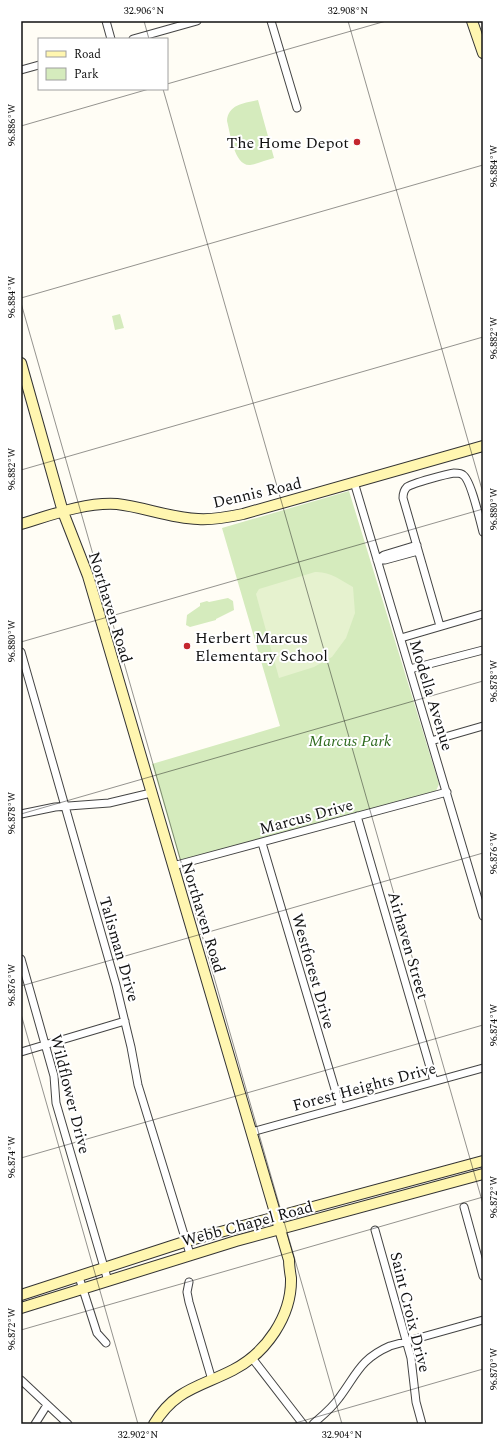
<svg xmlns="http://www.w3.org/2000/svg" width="504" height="1445" viewBox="0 0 504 1445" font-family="Spectral,serif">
<rect width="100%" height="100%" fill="#fffdf5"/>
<!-- green -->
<path fill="#d5ebbd" d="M 258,100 L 274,158 C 266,160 257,164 250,165 C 234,166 230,132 227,121 C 228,104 245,103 258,100 Z
M 120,314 L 124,328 L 115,330 L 112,316 Z
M 349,491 L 439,784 L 436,791 L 180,861 L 152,764 L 280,726 L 222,528 Z
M 228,598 L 233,601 L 234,610 L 216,619 L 216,620 L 190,627 L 186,625 L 187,615 L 200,606 L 200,603 L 207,601 L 209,602 Z"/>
<!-- pitch -->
<path fill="#e6f2cf" d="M 315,572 C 329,571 341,580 353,587 L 355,613 L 346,638 L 332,657 L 314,667 L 279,678 L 256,594 L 259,589 Z"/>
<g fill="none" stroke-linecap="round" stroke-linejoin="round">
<!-- street casing -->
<g stroke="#444" stroke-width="9">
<path id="street" d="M 106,21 L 111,39
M 271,21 L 297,108
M 133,39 L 197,21
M 21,70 L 39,65
M 354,482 L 483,916
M 377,560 L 384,555 L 417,545
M 377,560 L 385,560 L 418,551
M 440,626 L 403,498 C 403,494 404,490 407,487 C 413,483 447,474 454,473 C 457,473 461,473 463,475 C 471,480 480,521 483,532
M 401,638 L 483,614
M 21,652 L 116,985 L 131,1047 L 138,1085 L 190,1254
M 410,669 L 483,650
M 431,741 L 483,726
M 21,814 L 55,807 L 109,803 L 151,793
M 357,816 L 434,1081
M 262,843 L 340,1106
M 173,866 L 447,792
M 21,959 L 54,1076 L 56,1103 L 108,1281
M 21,1052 L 125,1021
M 252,1132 L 483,1068
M 464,1207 L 483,1276
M 375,1230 L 411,1358 L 416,1402 L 422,1424
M 79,1277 L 97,1333 L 106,1343
M 189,1282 L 187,1292 L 189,1302 L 212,1380
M 252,1358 L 303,1424
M 21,1380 L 68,1424
M 35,1424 L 47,1405
M 313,1424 C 322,1416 332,1408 339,1398 C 357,1374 360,1359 390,1346 L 483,1320"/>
</g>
<!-- secondary casing -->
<g stroke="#333" stroke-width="12">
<path id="secondary" d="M 472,21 L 483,53
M 21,363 L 63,512 L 88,576 L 289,1260 C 289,1266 290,1272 291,1278 C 292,1316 266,1353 233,1370 C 200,1387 175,1389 154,1424
M 21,524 C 51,515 85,502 117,504 C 144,507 170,518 198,519 C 213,520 229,517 243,514 L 483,446
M 21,1295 L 187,1241 L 483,1161
M 21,1308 L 236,1241 L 483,1174"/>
</g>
<!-- street -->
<use href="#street" stroke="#fff" stroke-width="7"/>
<!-- secondary -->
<use href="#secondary" stroke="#fff6b0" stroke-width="10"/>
</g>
<!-- ticks -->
<path fill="none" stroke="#111" stroke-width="1" stroke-opacity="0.45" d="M 144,21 L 149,39M 348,21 L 483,493M 167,84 L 386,21M 163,89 L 483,1204M 21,126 L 149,89M 21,298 L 483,165M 21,303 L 342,1424M 21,470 L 483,337M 21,642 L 483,509M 21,814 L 483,681M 21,986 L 483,853M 21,1014 L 138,1424M 21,1158 L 483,1025M 21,1330 L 483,1197M 292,1424 L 483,1369"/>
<!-- markers -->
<g fill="#c4262e" stroke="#fff" stroke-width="1.5">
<circle cx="357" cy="142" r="4"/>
<circle cx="187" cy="646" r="4"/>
</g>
<g text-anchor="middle" stroke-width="4" stroke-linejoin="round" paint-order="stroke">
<!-- poi labels -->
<g font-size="16" fill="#111" stroke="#fff" text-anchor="end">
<text x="349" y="148">The Home Depot</text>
<text x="195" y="643" text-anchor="start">Herbert Marcus<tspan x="195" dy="18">Elementary School</tspan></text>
</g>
<!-- street labels -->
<g font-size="16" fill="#111" stroke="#fff">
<text transform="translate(257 492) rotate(-13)" y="6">Dennis Road</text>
<text transform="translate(111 607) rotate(73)" y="6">Northaven Road</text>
<text transform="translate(432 695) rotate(73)" y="6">Modella Avenue</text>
<text transform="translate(306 816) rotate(-15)" y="6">Marcus Drive</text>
<text transform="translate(204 917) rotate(73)" y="6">Northaven Road</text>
<text transform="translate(409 945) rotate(74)" y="6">Airhaven Street</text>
<text transform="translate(120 949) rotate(74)" y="6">Talisman Drive</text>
<text transform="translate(314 971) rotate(74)" y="6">Westforest Drive</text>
<text transform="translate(364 1086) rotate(-15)" y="6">Forest Heights Drive</text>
<text transform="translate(71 1094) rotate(76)" y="6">Wildflower Drive</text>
<text transform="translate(247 1223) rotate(-15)" y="6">Webb Chapel Road</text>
<text transform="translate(411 1312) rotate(76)" y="6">Saint Croix Drive</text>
</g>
<!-- park labels -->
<g font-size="16" font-style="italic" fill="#2f6b1f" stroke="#fff">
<text x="350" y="746">Marcus Park</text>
</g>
</g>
<!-- border -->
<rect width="504" height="1445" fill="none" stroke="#ffffff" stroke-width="44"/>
<!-- legend -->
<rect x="38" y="38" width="130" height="52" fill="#ffffff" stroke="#a0a0a0"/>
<rect x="46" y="51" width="20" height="6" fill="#fff6b0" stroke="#a0a0a0"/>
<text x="74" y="58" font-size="12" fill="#111111">Road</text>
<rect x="46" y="68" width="20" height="12" fill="#d5ebbd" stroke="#a0a0a0"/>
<text x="74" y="78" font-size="12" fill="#111111">Park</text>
<rect x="22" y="22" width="460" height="1401" fill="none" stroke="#111" stroke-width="1.5"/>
<g font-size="10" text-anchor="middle" fill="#111">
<text x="144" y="14">32.906°N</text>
<text x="348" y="14">32.908°N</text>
<text transform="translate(11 125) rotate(-90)" y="4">96.886°W</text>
<text transform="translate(493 166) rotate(-90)" y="4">96.884°W</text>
<text transform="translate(11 297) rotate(-90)" y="4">96.884°W</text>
<text transform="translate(493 338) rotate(-90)" y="4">96.882°W</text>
<text transform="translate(11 469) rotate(-90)" y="4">96.882°W</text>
<text transform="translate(493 509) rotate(-90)" y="4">96.880°W</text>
<text transform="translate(11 641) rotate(-90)" y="4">96.880°W</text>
<text transform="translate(493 681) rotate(-90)" y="4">96.878°W</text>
<text transform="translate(11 813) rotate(-90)" y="4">96.878°W</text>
<text transform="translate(493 853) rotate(-90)" y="4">96.876°W</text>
<text transform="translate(11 985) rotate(-90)" y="4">96.876°W</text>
<text transform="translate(493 1025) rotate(-90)" y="4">96.874°W</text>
<text transform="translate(11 1157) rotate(-90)" y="4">96.874°W</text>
<text transform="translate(493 1197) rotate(-90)" y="4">96.872°W</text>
<text transform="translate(11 1329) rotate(-90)" y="4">96.872°W</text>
<text transform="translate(493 1369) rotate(-90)" y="4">96.870°W</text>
<text x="138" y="1438">32.902°N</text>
<text x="342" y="1438">32.904°N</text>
</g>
</svg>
